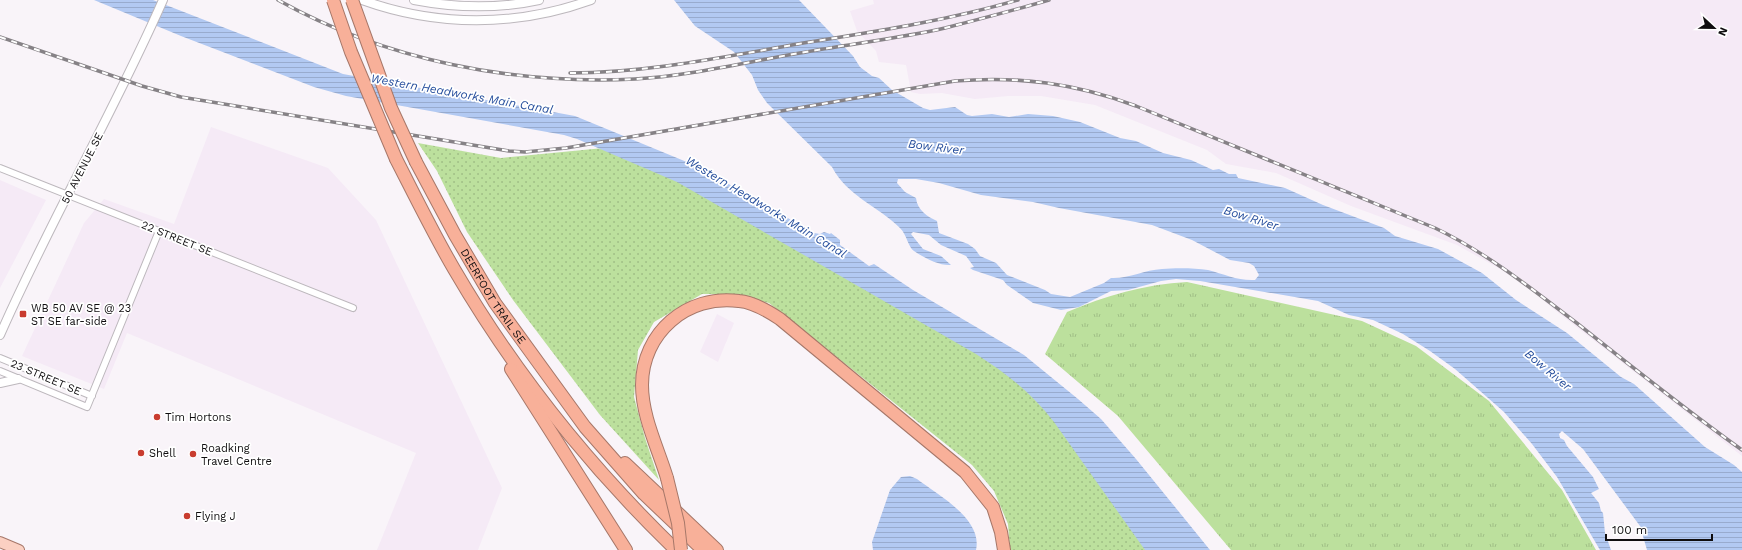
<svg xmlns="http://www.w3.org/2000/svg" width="1742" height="550" viewBox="0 0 1742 550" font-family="'Work Sans',sans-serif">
<defs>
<pattern id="grass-tufts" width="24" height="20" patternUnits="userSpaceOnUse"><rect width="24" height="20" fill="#bce09d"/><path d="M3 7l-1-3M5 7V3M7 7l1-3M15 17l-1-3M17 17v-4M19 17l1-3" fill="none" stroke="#a0bf86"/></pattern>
<pattern id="park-dots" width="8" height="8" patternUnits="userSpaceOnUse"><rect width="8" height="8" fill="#bce09d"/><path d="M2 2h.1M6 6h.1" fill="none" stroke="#a0bf86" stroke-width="1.8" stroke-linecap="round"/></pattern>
<pattern id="water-rules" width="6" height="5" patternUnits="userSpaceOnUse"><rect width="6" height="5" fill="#b2c9f2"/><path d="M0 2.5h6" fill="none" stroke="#98abce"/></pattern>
</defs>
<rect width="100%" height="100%" fill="#f9f4f9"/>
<!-- built -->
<path fill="#f5eaf6" d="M 873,0 L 1742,0 L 1742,456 L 1556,311 L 1536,294 L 1502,270 L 1457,245 L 1351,206 L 1276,173 L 1226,164 L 1207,150 L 1095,105 L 1041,96 L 1008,96 L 975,99 L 942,93 L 920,94 L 911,92 L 906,65 L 879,62 L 876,51 L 857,31 L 850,11 L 874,4 Z
M 211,127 L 328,168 L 376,220 L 502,488 L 478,550 L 377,550 L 416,453 L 127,333 L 104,389 L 22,356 L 84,223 L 104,199 L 174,224 Z
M 0,180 L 46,200 L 0,288 Z
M 717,314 L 734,323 L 718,362 L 700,352 Z"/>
<!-- grass -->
<path fill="url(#grass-tufts)" d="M 1187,282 L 1362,321 L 1416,346 L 1489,401 L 1562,490 L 1596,550 L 1231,550 L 1118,416 L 1045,354 L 1067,312 C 1105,296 1145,284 1187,282 Z"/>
<!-- park -->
<path fill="url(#park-dots)" d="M 418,143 L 501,158 L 614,147 L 703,188 L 1028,383 L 1157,550 L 1010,550 L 1008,524 L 994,491 L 972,465 L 769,303 L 735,294 L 702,294 L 654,322 L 638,350 L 634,397 L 645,438 L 659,480 L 600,415 L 513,300 L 467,232 L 437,171 Z"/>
<!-- water -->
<path fill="url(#water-rules)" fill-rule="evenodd" d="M 94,0 L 153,0 L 343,74 L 575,116 L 699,167 L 814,233 L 820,234 L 824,232 L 830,234 L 831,233 L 840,240 L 840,245 L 869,266 L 874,264 L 913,290 L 1024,355 L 1078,399 L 1101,419 L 1136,459 L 1210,550 L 1145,550 L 1054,422 C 1032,393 1007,374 976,354 L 677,182 L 577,139 L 564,135 L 346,96 L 314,87 L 181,36 Z
M 674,0 L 799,0 L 853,56 L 860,67 L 872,76 L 879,78 L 892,90 L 923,108 L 930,110 L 955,107 L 967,115 L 972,116 L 992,114 L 1009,117 L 1028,114 L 1053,116 L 1080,122 L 1120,138 L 1136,141 L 1163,153 L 1191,160 L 1213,170 L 1219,169 L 1229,174 L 1236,174 L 1238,178 L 1285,188 L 1323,205 L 1384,228 L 1395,236 L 1438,249 L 1482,273 L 1516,300 L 1567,333 L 1621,377 L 1634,384 L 1705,447 L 1734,465 L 1742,472 L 1742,550 L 1647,550 L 1640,526 L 1583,449 L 1562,431 L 1559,434 L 1560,438 L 1564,440 L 1567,446 L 1593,477 L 1599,489 L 1591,493 L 1599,503 L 1601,511 L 1603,513 L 1605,533 L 1611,550 L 1600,550 L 1557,477 L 1532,444 L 1504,412 L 1455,369 L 1430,351 L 1403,334 L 1373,320 L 1349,315 L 1318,301 L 1200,281 L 1176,279 L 1161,281 L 1128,290 L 1111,291 L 1079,307 L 1061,310 L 1033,303 L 1007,285 L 1003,280 L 973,270 L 970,268 L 974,267 L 966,256 L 941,245 L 929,235 L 913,232 L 911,234 L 923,249 L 941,256 L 951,265 C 940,266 924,258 914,251 C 908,247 907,235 900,228 C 878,206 847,196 832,167 L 767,103 L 758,90 L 752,75 L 734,52 L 695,26 ZM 898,179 L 916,179 L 939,183 L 981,195 L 1033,202 L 1059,208 L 1152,225 L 1192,240 L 1230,260 L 1249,263 L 1254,266 L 1259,275 L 1255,280 C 1238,281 1224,274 1208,270 C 1195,268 1175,268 1162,269 C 1144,270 1128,279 1111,278 L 1104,283 L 1070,297 L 1051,294 L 1045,290 L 1007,275 L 996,263 L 980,256 L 975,249 L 968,244 L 939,233 L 937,221 C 928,217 917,210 916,198 L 905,192 L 897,183 Z
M 910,476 L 917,479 C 938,495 983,519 976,550 L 873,550 L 872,542 L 890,490 L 901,477 Z"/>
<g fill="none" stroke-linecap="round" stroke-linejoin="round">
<!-- minor casing -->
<g stroke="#bdb8bd" stroke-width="8">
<path id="minor" d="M 0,168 L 353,308
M 0,358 L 92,396
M 0,371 L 87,407 L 159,231"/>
</g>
<!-- tertiary casing -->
<g stroke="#bdb8bd" stroke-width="10">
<path id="tertiary" d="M 362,0 C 437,27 516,27 591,0
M 414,0 C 456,8 498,9 539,0
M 0,335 C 50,221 113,114 163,0
M 0,383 L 18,379"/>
</g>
<!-- primary casing -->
<g stroke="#a67769" stroke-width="12">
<path id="primary" d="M 0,542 L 19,550"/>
</g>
<!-- motorway casing -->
<g stroke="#a67769" stroke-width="14">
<g id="motorway">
<path d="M 396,159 C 415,196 433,233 454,269 C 514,372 590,467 676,550"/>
<path id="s1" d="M 416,162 L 455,235 L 495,303 L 585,427 L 644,494 L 703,550"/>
<path d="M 511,369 L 626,550"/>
<path d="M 625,463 L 717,550"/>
<path d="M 667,478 C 658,448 642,417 642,385 C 642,333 687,294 739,301 C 753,302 768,311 780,319 L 965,472 L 993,507 L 1001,532 L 1004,550"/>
</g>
</g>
<!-- minor -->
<use href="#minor" stroke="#fff" stroke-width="6"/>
<!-- tertiary -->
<use href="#tertiary" stroke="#fff" stroke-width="8"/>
<!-- primary -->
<use href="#primary" stroke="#fbd0c2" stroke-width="10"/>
<!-- motorway -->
<use href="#motorway" stroke="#f8b099" stroke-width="12"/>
<!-- rail casing -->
<g stroke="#868286" stroke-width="3.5">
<path id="rail" d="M 278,0 C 385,60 512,85 635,79 C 689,76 746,62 800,53 C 848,44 897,39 945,28 C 980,19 1015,10 1049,0
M 0,37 L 142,86 L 181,97 L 509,151 L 525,152 L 566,148 L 955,81 C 1019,76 1075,83 1136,106 L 1435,228 C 1487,253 1532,289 1578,324 C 1632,367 1686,410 1742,450
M 570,73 C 647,73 723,57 798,44 C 872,32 946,21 1018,0"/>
</g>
<!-- rail -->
<use href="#rail" stroke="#fff" stroke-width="2" stroke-dasharray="6" stroke-linecap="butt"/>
<!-- motorway-bridge casing -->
<g stroke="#a67769" stroke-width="14" stroke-linecap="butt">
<path id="motorway-bridge" d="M 333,0 L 351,52 L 396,159
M 352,0 L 391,108 L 416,162
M 667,478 L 678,523 L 681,550"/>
</g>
<!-- motorway-bridge -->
<use href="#motorway-bridge" stroke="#f8b099" stroke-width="12"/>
</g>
<!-- markers -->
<g fill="#c93c2f" stroke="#fff" stroke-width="1.5">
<rect x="19" y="310" width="8" height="8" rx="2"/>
<circle cx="157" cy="417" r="4"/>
<circle cx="141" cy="453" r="4"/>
<circle cx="193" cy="454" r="4"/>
<circle cx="187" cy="516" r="4"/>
</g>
<g text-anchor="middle" stroke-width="3.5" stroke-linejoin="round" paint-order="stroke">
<!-- street labels -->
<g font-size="11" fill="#0f0d0f" stroke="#fff">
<text transform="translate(82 168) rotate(-63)" y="4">50 AVENUE SE</text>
<text transform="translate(177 238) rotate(22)" y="4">22 STREET SE</text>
<text dy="4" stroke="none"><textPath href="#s1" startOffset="155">DEERFOOT TRAIL SE</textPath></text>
<text transform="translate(46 377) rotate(23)" y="4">23 STREET SE</text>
</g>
<!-- poi labels -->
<g font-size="11" fill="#0f0d0f" stroke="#fff" text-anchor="start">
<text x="31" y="312">WB 50 AV SE @ 23<tspan x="31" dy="13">ST SE far-side</tspan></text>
<text x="165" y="421">Tim Hortons</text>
<text x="201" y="452">Roadking<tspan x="201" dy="13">Travel Centre</tspan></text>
<text x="149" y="457">Shell</text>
<text x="195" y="520">Flying J</text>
</g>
<!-- water labels -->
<g font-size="12" font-style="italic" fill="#274f9d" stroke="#fff">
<text transform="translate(462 94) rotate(10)" y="4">Western Headworks Main Canal</text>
<text transform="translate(936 147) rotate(7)" y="4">Bow River</text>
<text transform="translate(766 207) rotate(31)" y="4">Western Headworks Main Canal</text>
<text transform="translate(1251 218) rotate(17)" y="4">Bow River</text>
<text transform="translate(1548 370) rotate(40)" y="4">Bow River</text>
</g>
</g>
<!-- north arrow -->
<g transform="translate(1714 28) rotate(112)" stroke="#ffffff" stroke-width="3" paint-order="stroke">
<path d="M0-3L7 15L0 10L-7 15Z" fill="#0f0d0f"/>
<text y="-6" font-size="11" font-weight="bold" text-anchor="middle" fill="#0f0d0f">N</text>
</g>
<!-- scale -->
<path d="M1606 534v6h106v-6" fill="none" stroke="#0f0d0f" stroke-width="2"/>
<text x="1612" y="534" font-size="12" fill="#0f0d0f" stroke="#ffffff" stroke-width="3" paint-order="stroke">100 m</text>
</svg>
